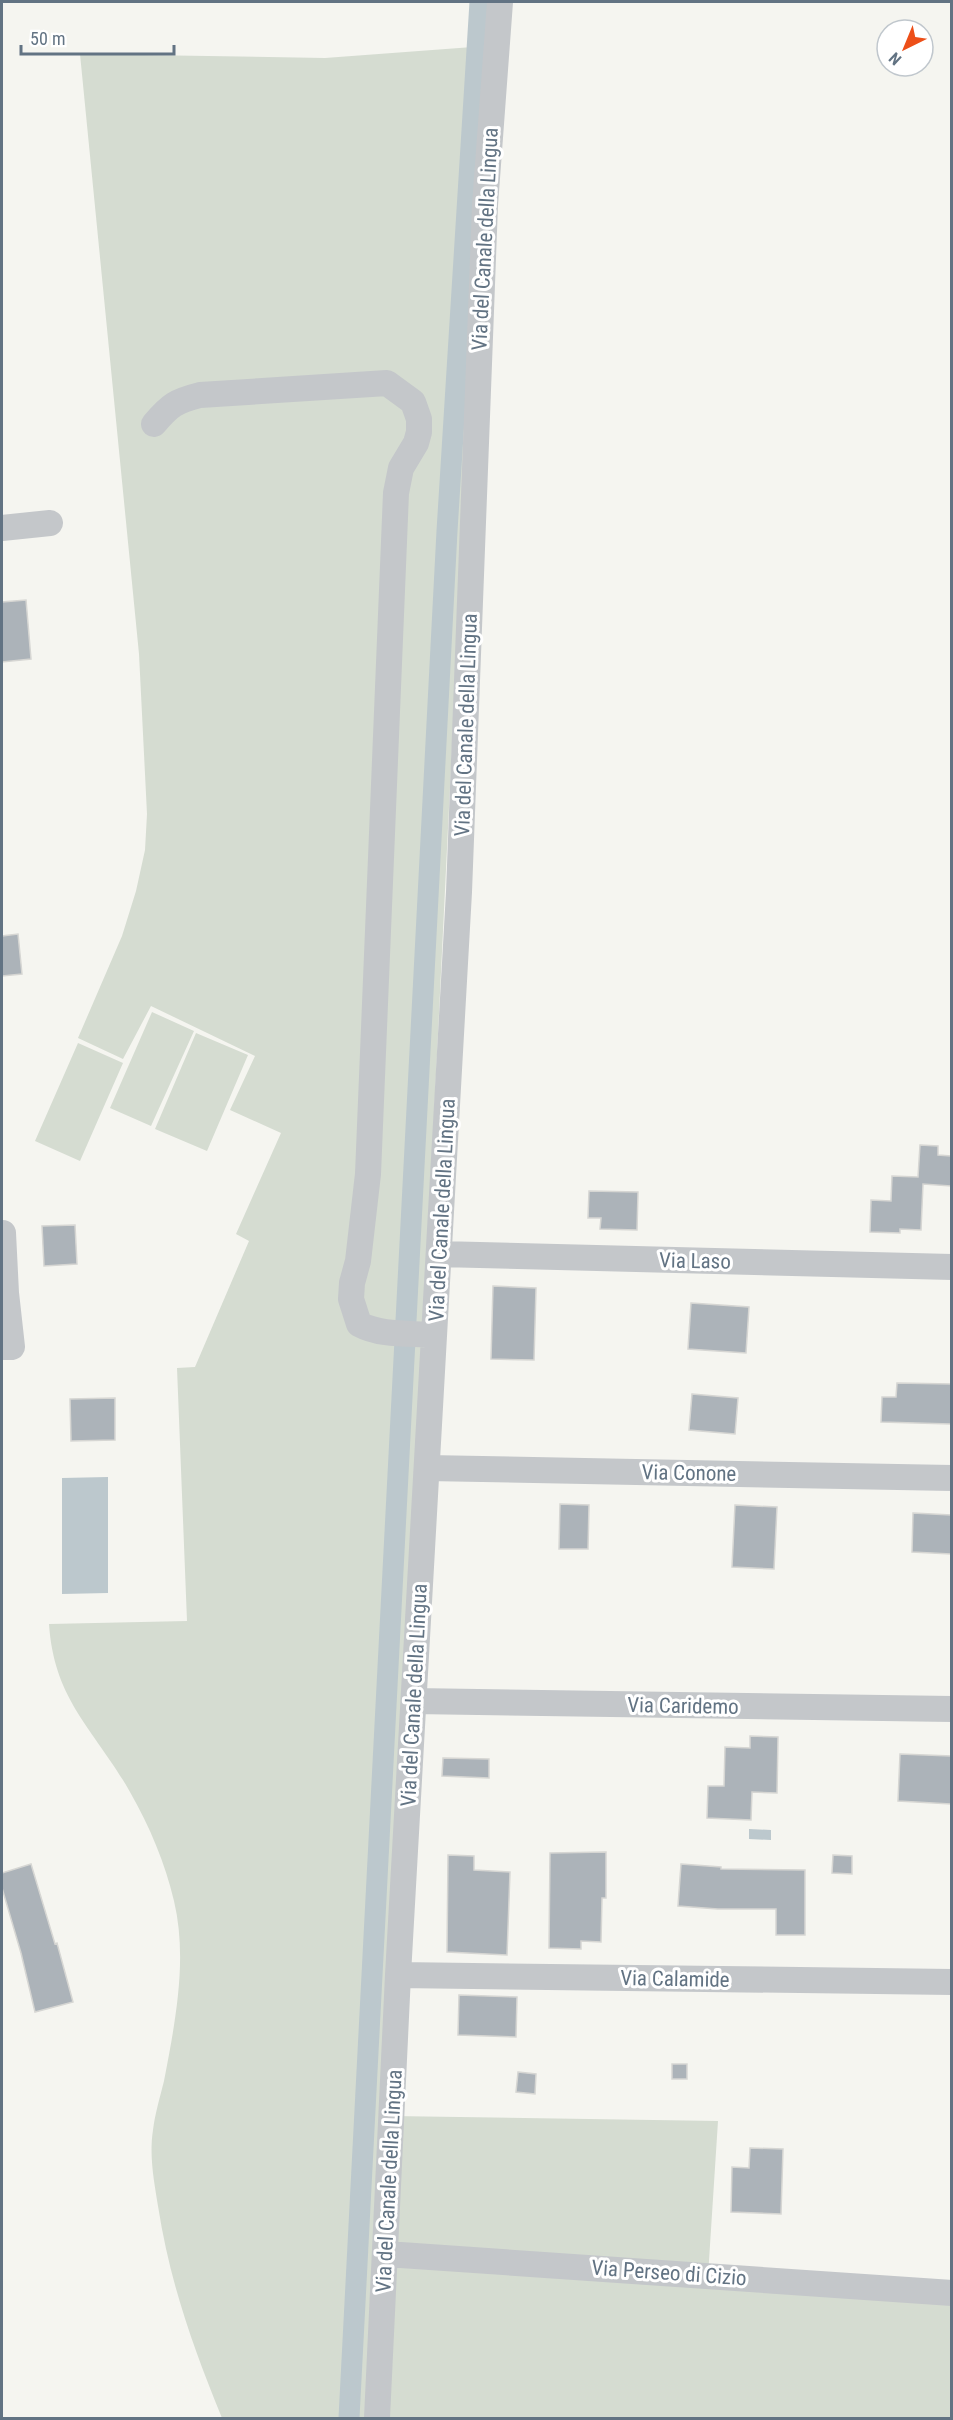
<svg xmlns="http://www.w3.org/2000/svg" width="953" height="2420" viewBox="0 0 953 2420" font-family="'Roboto Condensed',sans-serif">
<rect width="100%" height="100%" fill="#f5f5f0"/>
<!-- green -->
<path fill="#d5dcd1" d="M 486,46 L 424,1322 L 367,2418 L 222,2418 C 193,2347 170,2283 158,2206 C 154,2181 149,2156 153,2130 C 155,2114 160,2097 164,2081 C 175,2023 188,1960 174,1901 C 165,1863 150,1827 130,1792 C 95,1730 54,1701 49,1624 L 187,1621 L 177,1368 L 195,1367 L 249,1241 L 236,1234 L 281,1133 L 230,1110 L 255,1056 L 151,1006 L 123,1059 L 78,1038 L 122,936 L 136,891 L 145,850 L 147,814 L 139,654 L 80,54 L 325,58 Z
M 152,1012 L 194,1031 L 151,1126 L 110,1108 Z
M 196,1033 L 248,1055 L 207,1151 L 155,1129 Z
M 78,1043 L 123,1063 L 80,1161 L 35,1141 Z
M 392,2116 L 718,2121 L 708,2276 L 951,2293 L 951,2418 L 377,2418 Z"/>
<!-- water -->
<path fill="#bcc8cd" d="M 108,1477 L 108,1593 L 62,1594 L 62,1478 Z
M 749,1829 L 771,1830 L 771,1840 L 749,1839 Z"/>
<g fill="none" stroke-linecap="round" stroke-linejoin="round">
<!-- canal -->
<path stroke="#bcc8cd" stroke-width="21" d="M 349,2418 L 447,531 L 480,2"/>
</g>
<!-- building -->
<path fill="#acb3b9" stroke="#d6d6d3" stroke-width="1.5" d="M 26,600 L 31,659 L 2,662 L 2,602 Z
M 18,934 L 22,974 L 2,976 L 2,936 Z
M 920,1145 L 938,1146 L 938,1155 L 951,1156 L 951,1186 L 923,1184 L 921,1230 L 900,1229 L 900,1233 L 870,1232 L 871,1200 L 891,1201 L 892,1176 L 918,1177 Z
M 589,1191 L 638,1192 L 637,1230 L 600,1229 L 601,1218 L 588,1218 Z
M 75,1225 L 77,1264 L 44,1266 L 42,1226 Z
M 493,1286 L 536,1288 L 534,1360 L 491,1359 Z
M 691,1303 L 749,1307 L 746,1353 L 688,1349 Z
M 897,1383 L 951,1384 L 951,1424 L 881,1422 L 882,1397 L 896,1397 Z
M 692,1394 L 738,1398 L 735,1434 L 689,1430 Z
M 115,1398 L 115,1440 L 71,1441 L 70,1399 Z
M 560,1504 L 589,1505 L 588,1549 L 559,1549 Z
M 735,1505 L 777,1507 L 774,1569 L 732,1567 Z
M 913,1513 L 951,1515 L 951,1554 L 912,1552 Z
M 750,1736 L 778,1737 L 777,1793 L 752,1792 L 751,1820 L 707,1818 L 708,1786 L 724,1786 L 725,1747 L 750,1748 Z
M 900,1754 L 951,1756 L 951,1804 L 898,1801 Z
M 443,1758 L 489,1759 L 489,1778 L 442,1776 Z
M 606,1852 L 606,1898 L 602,1898 L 601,1942 L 581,1941 L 581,1949 L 549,1948 L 550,1853 Z
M 448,1855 L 474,1856 L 474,1870 L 510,1872 L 507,1955 L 447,1952 Z
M 833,1855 L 852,1856 L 852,1874 L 832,1873 Z
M 31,1864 L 55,1944 L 57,1943 L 73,2002 L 35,2012 L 21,1953 L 2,1888 L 2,1873 Z
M 681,1864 L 721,1867 L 721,1869 L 805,1870 L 805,1935 L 776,1935 L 776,1909 L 718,1909 L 678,1906 Z
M 459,1995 L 517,1997 L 516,2037 L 458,2035 Z
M 672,2064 L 687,2064 L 687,2079 L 672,2079 Z
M 518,2072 L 536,2074 L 535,2094 L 516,2092 Z
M 750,2148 L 783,2149 L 781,2214 L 731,2212 L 732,2167 L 749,2168 Z"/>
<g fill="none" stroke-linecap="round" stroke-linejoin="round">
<!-- minor -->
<path stroke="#c4c7ca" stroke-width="26" d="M 154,424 C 170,405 176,401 200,395 L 387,383 L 413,402 L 419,419 L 419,432 L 416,443 L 401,468 L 396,493 L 368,1174 L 358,1261 L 352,1283 L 351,1299 L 359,1324 C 381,1336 409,1333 434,1335
M 2,528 L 50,523
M 2,1233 L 3,1233 L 6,1293 L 12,1347 L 2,1347
M 439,1254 L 952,1267
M 427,1468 L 952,1478
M 414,1701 L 952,1709
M 398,1975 L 952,1982
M 386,2254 L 952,2293
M 377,2418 L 398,1975 L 459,892 L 485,205 L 500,2"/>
</g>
<g text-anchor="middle" stroke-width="6" stroke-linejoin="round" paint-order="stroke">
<!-- street labels -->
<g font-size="21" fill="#627383" stroke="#fff">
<text transform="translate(485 239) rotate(-87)" y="7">Via del Canale della Lingua</text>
<text transform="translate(466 725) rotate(-88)" y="7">Via del Canale della Lingua</text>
<text transform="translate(442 1210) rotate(-87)" y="7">Via del Canale della Lingua</text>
<text transform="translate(695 1261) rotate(1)" y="7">Via Laso</text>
<text transform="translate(689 1473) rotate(1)" y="7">Via Conone</text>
<text transform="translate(414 1695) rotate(-87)" y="7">Via del Canale della Lingua</text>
<text transform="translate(683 1706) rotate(1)" y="7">Via Caridemo</text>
<text transform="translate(675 1979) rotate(1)" y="7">Via Calamide</text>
<text transform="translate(389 2181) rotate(-87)" y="7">Via del Canale della Lingua</text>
<text transform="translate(669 2273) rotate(4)" y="7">Via Perseo di Cizio</text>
</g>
</g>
<!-- border -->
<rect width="953" height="2420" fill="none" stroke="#627383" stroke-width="6"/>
<!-- north arrow -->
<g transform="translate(905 48) rotate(223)"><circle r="28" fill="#ffffff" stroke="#c0c7cd" stroke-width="1.5"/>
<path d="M0-4.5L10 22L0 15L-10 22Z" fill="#ed4f18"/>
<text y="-9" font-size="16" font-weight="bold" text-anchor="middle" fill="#627383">N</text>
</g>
<!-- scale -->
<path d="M21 45v9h153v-9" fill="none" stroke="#627383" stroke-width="3"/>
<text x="30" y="45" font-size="18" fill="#627383" stroke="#ffffff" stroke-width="4.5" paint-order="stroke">50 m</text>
</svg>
